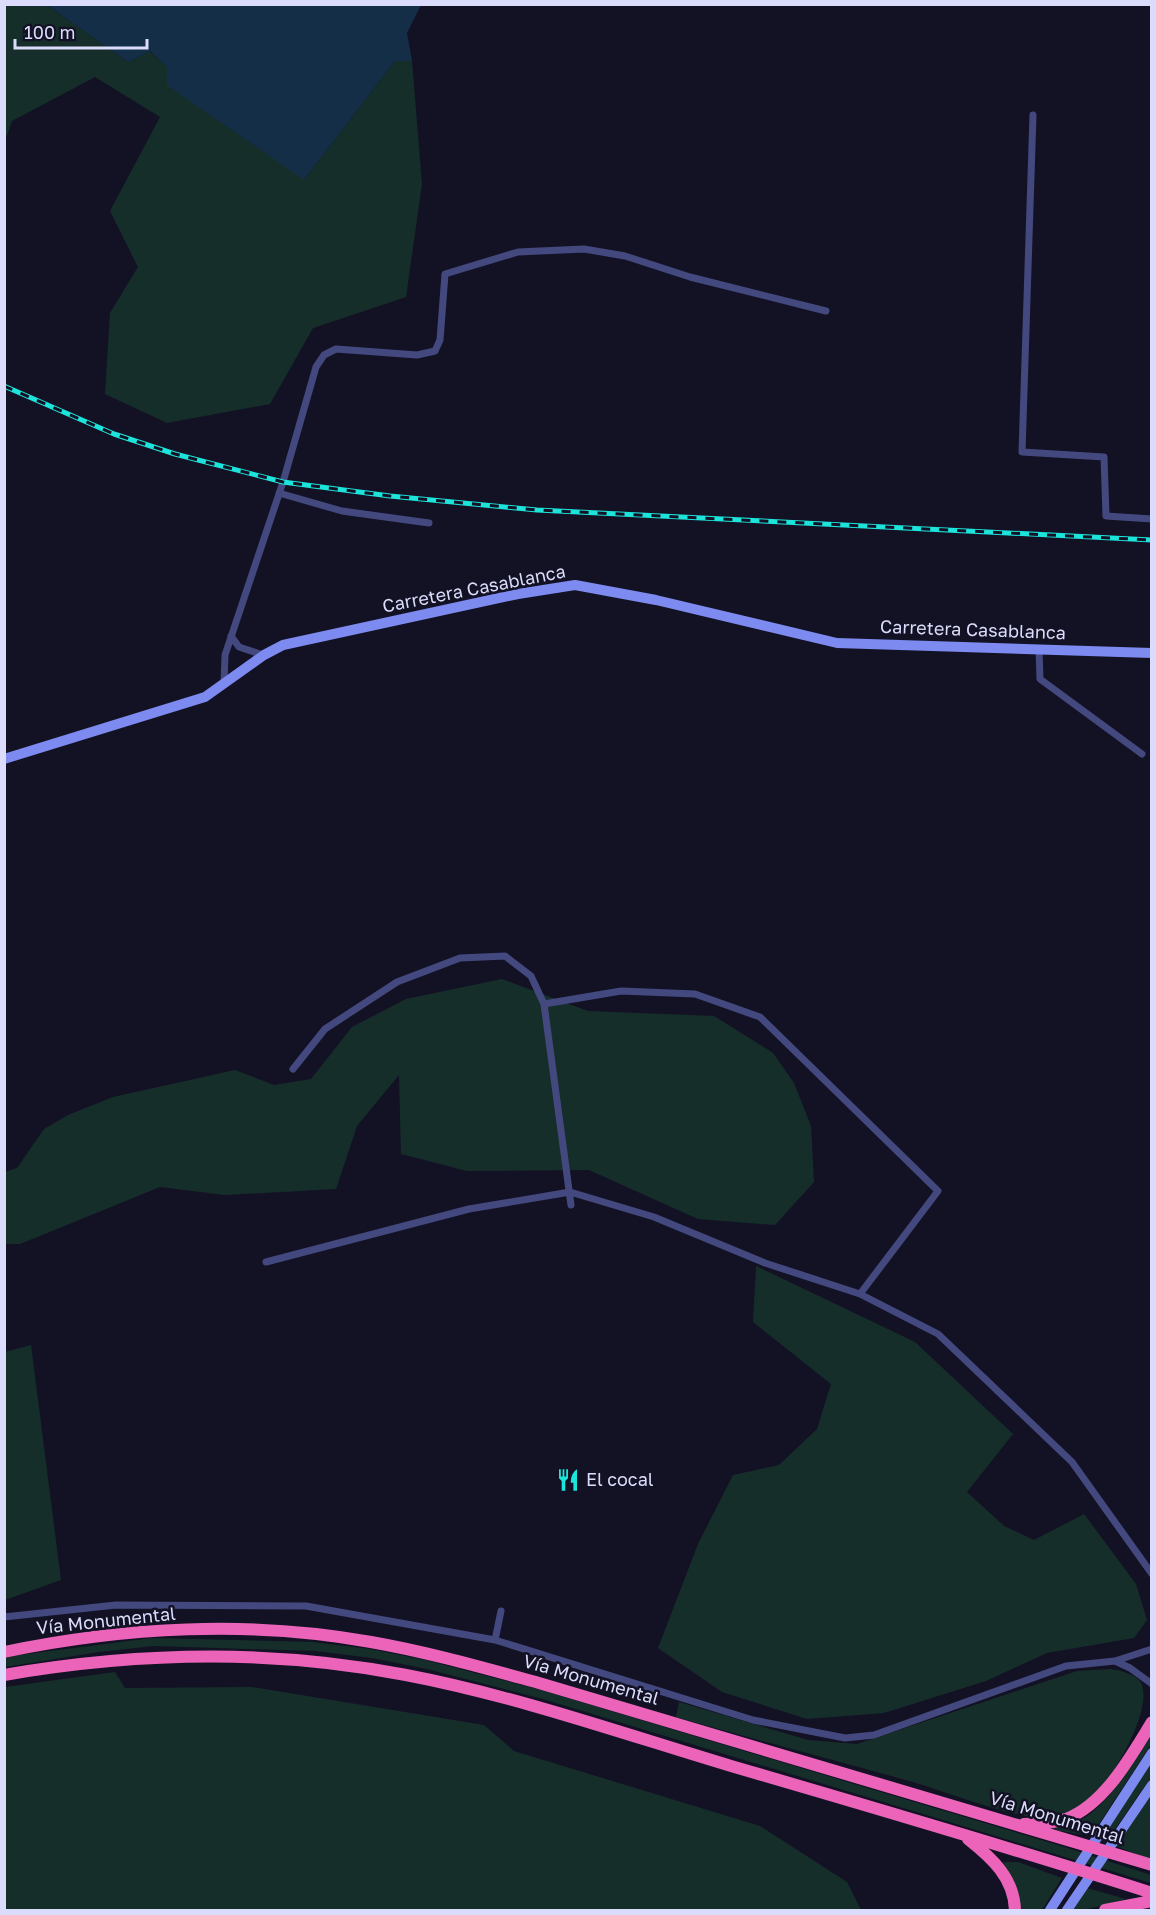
<svg xmlns="http://www.w3.org/2000/svg" width="1156" height="1915" viewBox="0 0 1156 1915" font-family="'Golos Text',sans-serif">
<rect width="100%" height="100%" fill="#131225"/>
<!-- green -->
<path fill="#162e2a" d="M 5,5 L 47,5 L 128,62 L 149,51 L 304,180 L 395,61 L 412,61 L 422,184 L 406,297 L 313,328 L 270,404 L 167,423 L 105,394 L 110,313 L 138,267 L 110,211 L 160,117 L 95,77 L 12,121 L 5,141 Z
M 502,979 L 588,1011 L 714,1016 L 773,1053 L 794,1083 L 811,1126 L 814,1182 L 775,1225 L 698,1219 L 589,1170 L 467,1171 L 401,1154 L 399,1075 L 357,1126 L 336,1189 L 225,1195 L 160,1187 L 20,1244 L 5,1244 L 5,1172 L 17,1168 L 44,1129 L 68,1115 L 113,1097 L 235,1070 L 274,1085 L 311,1079 L 352,1027 L 406,999 Z
M 756,1266 L 915,1342 L 1013,1434 L 967,1492 L 1004,1526 L 1034,1540 L 1084,1514 L 1136,1584 L 1147,1620 L 1134,1638 L 1047,1653 L 986,1681 L 884,1713 L 807,1719 L 722,1692 L 658,1648 L 698,1544 L 733,1475 L 779,1465 L 817,1429 L 831,1384 L 753,1322 Z
M 31,1345 L 61,1580 L 5,1600 L 5,1352 Z
M 152,1638 L 312,1642 L 370,1649 L 425,1660 L 541,1690 L 1071,1849 L 1151,1875 L 1151,1883 L 543,1699 L 427,1669 L 372,1658 L 315,1651 L 154,1646 L 99,1652 L 5,1667 L 4,1658 L 19,1655 Z
M 1111,1669 C 1121,1671 1132,1673 1140,1681 C 1156,1705 1113,1778 1094,1796 C 1084,1805 1068,1816 1054,1818 C 1023,1823 943,1790 909,1781 C 831,1759 753,1739 676,1717 L 679,1702 L 808,1740 L 857,1744 L 1077,1671 Z
M 115,1672 L 125,1688 L 252,1687 L 484,1725 L 514,1751 L 760,1826 L 847,1882 L 861,1910 L 5,1910 L 5,1687 Z
M 1151,1731 L 1150,1746 L 1091,1836 L 1049,1829 C 1102,1827 1126,1769 1151,1731 Z
M 1151,1764 L 1151,1777 L 1106,1842 L 1100,1840 Z
M 1151,1795 L 1151,1860 L 1116,1846 Z
M 1003,1862 L 1018,1862 L 1062,1878 L 1042,1910 L 1020,1910 L 1015,1884 Z
M 1087,1888 L 1126,1899 C 1107,1904 1091,1910 1072,1910 Z"/>
<!-- water -->
<path fill="#152e47" d="M 47,5 L 421,5 L 407,33 L 412,61 L 395,61 L 304,180 L 167,85 L 167,67 L 150,51 L 128,62 Z"/>
<g fill="none" stroke-linecap="round" stroke-linejoin="round">
<!-- street -->
<path stroke="#43497e" stroke-width="7" d="M 1033,115 L 1022,452 L 1104,457 L 1106,516 L 1152,519
M 279,493 L 342,511 L 429,523
M 231,636 L 239,647 L 263,655
M 1039,649 L 1040,679 L 1142,754
M 224,683 L 225,655 L 283,482 L 316,367 L 324,355 L 336,349 L 417,355 L 435,351 L 440,340 L 445,274 L 518,252 L 584,249 L 625,256 L 690,277 L 826,311
M 544,1004 L 621,991 L 695,994 L 760,1017 L 938,1191 L 860,1294
M 293,1069 L 325,1029 L 397,982 L 460,958 L 505,956 L 531,976 L 544,1004 L 571,1205
M 266,1262 L 469,1209 L 570,1192 L 654,1217 L 765,1263 L 860,1294 L 938,1334 L 1072,1462 L 1152,1574
M 4,1617 L 116,1605 L 306,1606 L 495,1640 L 753,1720 L 845,1738 L 874,1735 L 1066,1666 L 1115,1661 L 1152,1649
M 495,1640 L 501,1611
M 1115,1661 L 1130,1668 L 1152,1684"/>
<!-- secondary -->
<path stroke="#7d8aef" stroke-width="10" d="M 4,759 L 205,697 L 264,655 L 283,645 L 518,594 L 575,585 L 656,600 L 837,643 L 1152,653
M 1050,1910 L 1152,1753
M 1067,1910 L 1152,1785"/>
<!-- highway -->
<path stroke="#ec64b9" stroke-width="12" d="M 4,1652 C 123,1627 251,1620 371,1642 C 428,1652 484,1668 539,1683 L 1152,1865
M 4,1675 C 137,1652 273,1649 406,1675 C 516,1696 624,1734 731,1766 C 872,1807 1012,1848 1152,1893
M 1024,1824 C 1038,1823 1052,1824 1066,1819 C 1105,1804 1131,1756 1152,1722
M 968,1839 C 992,1858 1014,1878 1015,1910
M 1105,1910 L 1152,1901"/>
<!-- rail casing -->
<g stroke="#1de4db" stroke-width="5">
<path id="rail" d="M 4,386 L 114,434 L 175,454 L 283,482 L 390,496 L 537,510 L 1152,540"/>
</g>
<!-- rail -->
<use href="#rail" stroke="#131225" stroke-width="3" stroke-dasharray="9" stroke-linecap="butt"/>
</g>
<!-- icons -->
<defs>
<g id="restaurant-bare" transform="scale(1.8)"><path d="M-5-6h1v4h1v-4h1v4h1v-4h1v5L-1.5 .5V6h-2V.5L-5-1ZM5-6V6H3V1.5H1.5Q1.5-4 5-6Z" fill="#1de4db" stroke="#131225" stroke-width="2.5" paint-order="stroke"/></g>
</defs>
<g fill-rule="evenodd">
<use href="#restaurant-bare" x="568" y="1480"/>
</g>
<g text-anchor="middle" stroke-width="5" stroke-linejoin="round" paint-order="stroke">
<!-- street labels -->
<g font-size="18" fill="#dbdcfb" stroke="#131225">
<text transform="translate(474 589) rotate(-11)" y="6">Carretera Casablanca</text>
<text transform="translate(973 630) rotate(2)" y="6">Carretera Casablanca</text>
<text transform="translate(106 1621) rotate(-6)" y="6">Vía Monumental</text>
<text transform="translate(591 1680) rotate(16)" y="6">Vía Monumental</text>
<text transform="translate(1057 1818) rotate(17)" y="6">Vía Monumental</text>
</g>
<!-- poi labels -->
<g font-size="18" fill="#dbdcfb" stroke="#131225" text-anchor="start">
<text x="586" y="1486">El cocal</text>
</g>
</g>
<!-- border -->
<rect width="1156" height="1915" fill="none" stroke="#dbdcfb" stroke-width="12"/>
<!-- scale -->
<path d="M15 39v9h132v-9" fill="none" stroke="#dbdcfb" stroke-width="3"/>
<text x="24" y="39" font-size="18" fill="#dbdcfb" stroke="#131225" stroke-width="4.5" paint-order="stroke">100 m</text>
</svg>
